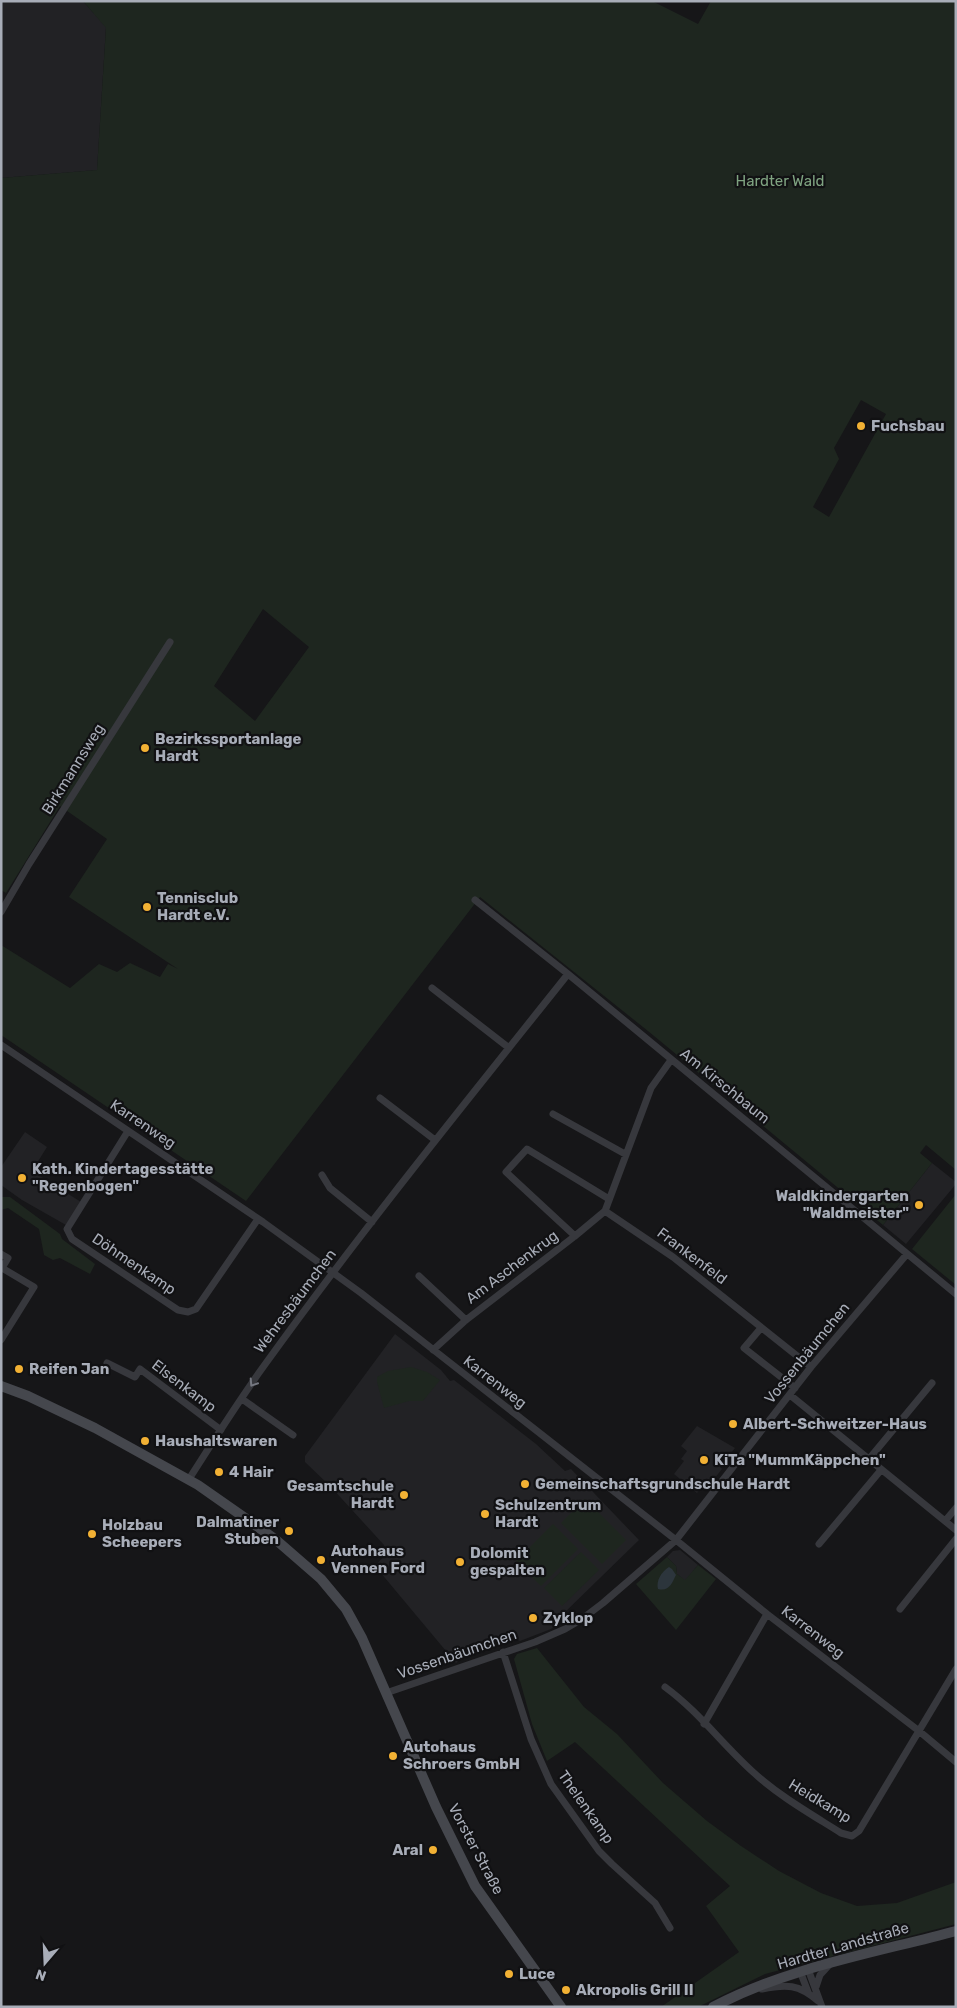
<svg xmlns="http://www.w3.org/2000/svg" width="957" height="2008" viewBox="0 0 957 2008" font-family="Rubik,sans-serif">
<rect width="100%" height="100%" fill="#161618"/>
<!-- built -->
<path fill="#222225" d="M 1,1 L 83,1 L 106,27 L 97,170 L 1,178 Z
M 25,1132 L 47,1147 L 32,1171 L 81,1202 L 66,1225 L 22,1200 L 1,1185 L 1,1167 Z
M 932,1163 L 956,1182 L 956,1184 L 906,1244 L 883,1225 Z
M 395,1334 L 441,1370 L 450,1381 L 454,1380 L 536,1444 L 565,1471 L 571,1469 L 639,1540 L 561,1616 L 560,1620 L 551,1629 L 520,1641 L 512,1637 L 468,1652 L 456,1663 L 375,1566 L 386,1554 L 384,1545 L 331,1487 L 305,1462 L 305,1456 Z
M 697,1426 L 735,1448 L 720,1467 L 722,1469 L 706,1489 L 702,1487 L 697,1493 L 674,1474 L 684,1461 L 681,1459 L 687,1451 L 681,1446 Z
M 680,1550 L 698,1565 L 685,1581 L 677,1574 L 676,1566 L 667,1557 L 673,1551 Z"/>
<!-- green -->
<path fill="#1e261f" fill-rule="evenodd" d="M 83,1 L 652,1 L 698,24 L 711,1 L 956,1 L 956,1170 L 926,1145 L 920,1153 L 932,1163 L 883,1225 L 648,1031 L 480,897 L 246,1201 L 1,1035 L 1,945 L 70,988 L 99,964 L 117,972 L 130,963 L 160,977 L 168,964 L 178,969 L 69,897 L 107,839 L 60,806 L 6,893 L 1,890 L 1,178 L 97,170 L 106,28 ZM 861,400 L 886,414 L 829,517 L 813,507 L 839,459 L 834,448 ZM 263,609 L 309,647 L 255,721 L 214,686 Z
M 956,1194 L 956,1285 L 912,1249 Z
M 1,1197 L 10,1197 L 60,1234 L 62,1239 L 95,1264 L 90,1274 L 60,1258 L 53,1260 L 44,1255 L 39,1229 L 8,1208 L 1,1210 Z
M 411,1367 L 427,1372 L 440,1380 L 423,1401 L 409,1401 L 384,1408 L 377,1382 L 377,1377 L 388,1371 Z
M 585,1499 L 626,1540 L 602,1564 L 561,1523 Z
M 553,1524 L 578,1549 L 541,1586 L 516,1561 Z
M 581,1552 L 599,1570 L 562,1606 L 544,1588 Z
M 667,1557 L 676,1566 L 677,1574 L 685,1580 L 698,1565 L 716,1579 L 676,1630 L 636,1584 Z
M 537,1648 L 584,1707 L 617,1734 L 663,1783 L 707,1821 L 741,1846 L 779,1871 L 821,1893 L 857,1906 L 897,1903 L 956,1882 L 956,1924 L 765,1974 L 698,2007 L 661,2007 L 739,1952 L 706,1906 L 730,1886 L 575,1742 L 547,1761 L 532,1724 L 514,1659 L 517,1654 Z"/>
<!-- water -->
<path fill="#2c353c" d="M 669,1567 L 672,1569 L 676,1575 C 672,1583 669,1592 658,1589 C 656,1581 661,1572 669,1567 Z"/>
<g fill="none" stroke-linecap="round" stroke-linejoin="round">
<!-- street -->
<path stroke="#37383d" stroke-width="7" d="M 475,900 L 568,974 L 956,1294
M 1,912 L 29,864 L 170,642
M 432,988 L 509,1048
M 1,1045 L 263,1222 L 361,1293 L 676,1540 L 767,1614 L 919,1731 L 956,1762
M 380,1098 L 435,1140
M 553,1114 L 625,1154
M 128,1131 L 67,1229 L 72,1239 L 178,1310 L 188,1312 L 196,1309 L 258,1219
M 322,1175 L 330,1188 L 372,1222
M 605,1211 L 673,1257 L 811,1367
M 575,1236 L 506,1172 L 527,1149 L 609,1199
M 1,1254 L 8,1258 L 2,1268 L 34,1287 L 1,1340
M 419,1276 L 466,1320
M 761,1328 L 744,1348 L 795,1388
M 433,1350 L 466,1320 L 575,1236 L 605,1211 L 651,1088 L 671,1060
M 107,1363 L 135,1377 L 140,1369 L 221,1430
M 790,1395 L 956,1530
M 242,1399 L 293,1435
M 869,1459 L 932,1383
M 189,1479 C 214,1440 239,1400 266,1363 C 362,1230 466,1102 568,974
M 945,1521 L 956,1508
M 819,1544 L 881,1470
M 900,1609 L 956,1539
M 503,1652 L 531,1739 L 551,1784 L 599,1851 L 612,1864 L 655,1903 L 670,1928
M 665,1687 C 698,1711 723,1745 753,1772 C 779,1796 811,1814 841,1833 L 852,1836 L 859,1831 L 956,1669
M 386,1693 L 535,1642 L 565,1629 L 582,1619 L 603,1603 L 676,1540 L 811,1367 L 907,1254
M 704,1724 L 767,1614
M 808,1969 L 822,2007
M 800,1971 L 808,1992
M 816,1987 L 820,1975 L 831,1963
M 762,1989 C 786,1984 799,1984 818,2001"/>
<!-- secondary -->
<path stroke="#45474d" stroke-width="10" d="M 1,1386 L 28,1396 L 95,1428 L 198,1485 L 275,1539 L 321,1579 L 346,1609 L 362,1638 L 436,1807 L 475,1886 L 561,2007
M 713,2007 C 789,1967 874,1953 956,1931"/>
</g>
<!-- one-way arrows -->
<defs><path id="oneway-chevron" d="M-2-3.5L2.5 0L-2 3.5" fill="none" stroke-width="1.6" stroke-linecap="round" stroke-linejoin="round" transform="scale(1.25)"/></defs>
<use stroke="#757881" href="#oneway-chevron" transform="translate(253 1383) rotate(123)"/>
<!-- markers -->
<g fill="#f2b134" stroke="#111113" stroke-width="2">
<circle cx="861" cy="426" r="5"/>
<circle cx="145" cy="748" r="5"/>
<circle cx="147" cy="907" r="5"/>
<circle cx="22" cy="1178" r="5"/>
<circle cx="919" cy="1205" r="5"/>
<circle cx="19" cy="1369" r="5"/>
<circle cx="733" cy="1424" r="5"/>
<circle cx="145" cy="1441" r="5"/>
<circle cx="704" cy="1460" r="5"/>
<circle cx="219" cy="1472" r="5"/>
<circle cx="525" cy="1484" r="5"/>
<circle cx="404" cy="1495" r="5"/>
<circle cx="485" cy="1514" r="5"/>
<circle cx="289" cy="1531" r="5"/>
<circle cx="92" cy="1534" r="5"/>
<circle cx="321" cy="1560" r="5"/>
<circle cx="460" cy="1562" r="5"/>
<circle cx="533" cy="1618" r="5"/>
<circle cx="393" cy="1756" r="5"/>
<circle cx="433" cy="1850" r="5"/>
<circle cx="509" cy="1974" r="5"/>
<circle cx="566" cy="1990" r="5"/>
</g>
<g text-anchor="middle" stroke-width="4.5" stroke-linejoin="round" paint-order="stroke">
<!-- park labels -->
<g font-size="15" fill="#7fa381" stroke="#111113">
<text x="780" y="186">Hardter Wald</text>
</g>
<!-- poi labels -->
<g font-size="15" font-weight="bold" fill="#a8adb8" stroke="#111113" text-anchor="start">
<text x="871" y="431">Fuchsbau</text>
<text x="155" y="744">Bezirkssportanlage<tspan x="155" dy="17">Hardt</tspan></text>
<text x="157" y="903">Tennisclub<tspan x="157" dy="17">Hardt e.V.</tspan></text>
<text x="32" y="1174">Kath. Kindertagesstätte<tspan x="32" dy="17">"Regenbogen"</tspan></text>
<text x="909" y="1201" text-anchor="end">Waldkindergarten<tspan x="909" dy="17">"Waldmeister"</tspan></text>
<text x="29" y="1374">Reifen Jan</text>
<text x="743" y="1429">Albert-Schweitzer-Haus</text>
<text x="155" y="1446">Haushaltswaren</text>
<text x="714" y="1465">KiTa "MummKäppchen"</text>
<text x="229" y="1477">4 Hair</text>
<text x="535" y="1489">Gemeinschaftsgrundschule Hardt</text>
<text x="394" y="1491" text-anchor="end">Gesamtschule<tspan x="394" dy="17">Hardt</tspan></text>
<text x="495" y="1510">Schulzentrum<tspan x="495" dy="17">Hardt</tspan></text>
<text x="279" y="1527" text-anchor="end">Dalmatiner<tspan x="279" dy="17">Stuben</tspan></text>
<text x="102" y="1530">Holzbau<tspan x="102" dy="17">Scheepers</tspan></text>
<text x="331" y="1556">Autohaus<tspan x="331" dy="17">Vennen Ford</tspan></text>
<text x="470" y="1558">Dolomit<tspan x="470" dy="17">gespalten</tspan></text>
<text x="543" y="1623">Zyklop</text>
<text x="403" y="1752">Autohaus<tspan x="403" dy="17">Schroers GmbH</tspan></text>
<text x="423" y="1855" text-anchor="end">Aral</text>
<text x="519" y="1979">Luce</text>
<text x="576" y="1995">Akropolis Grill II</text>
</g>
<!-- street labels -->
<g font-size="15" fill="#a8adb8" stroke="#111113">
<text transform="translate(73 769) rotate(-58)" y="5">Birkmannsweg</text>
<text transform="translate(725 1086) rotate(39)" y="5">Am Kirschbaum</text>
<text transform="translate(143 1124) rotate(34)" y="5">Karrenweg</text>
<text transform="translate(692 1256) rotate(37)" y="5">Frankenfeld</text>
<text transform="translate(134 1264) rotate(34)" y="5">Döhmenkamp</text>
<text transform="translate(512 1267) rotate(-37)" y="5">Am Aschenkrug</text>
<text transform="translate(295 1301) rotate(-53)" y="5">Wehresbäumchen</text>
<text transform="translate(807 1353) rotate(-51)" y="5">Vossenbäumchen</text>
<text transform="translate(495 1382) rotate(38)" y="5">Karrenweg</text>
<text transform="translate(184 1386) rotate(37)" y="5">Elsenkamp</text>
<text transform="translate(813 1632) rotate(38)" y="5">Karrenweg</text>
<text transform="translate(457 1654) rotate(-19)" y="5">Vossenbäumchen</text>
<text transform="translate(820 1801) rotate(31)" y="5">Heidkamp</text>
<text transform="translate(586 1807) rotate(55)" y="5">Thelenkamp</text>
<text transform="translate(476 1849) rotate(62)" y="5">Vorster Straße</text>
<text transform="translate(843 1946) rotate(-16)" y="5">Hardter Landstraße</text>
</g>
</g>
<!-- border -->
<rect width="957" height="2008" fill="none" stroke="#a8adb8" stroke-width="5"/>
<!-- north arrow -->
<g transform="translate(45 1963) rotate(199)" stroke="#111113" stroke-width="4" paint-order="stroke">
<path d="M0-4L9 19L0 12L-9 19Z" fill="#a8adb8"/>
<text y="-8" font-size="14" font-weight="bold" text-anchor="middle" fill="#a8adb8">N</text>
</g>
</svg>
